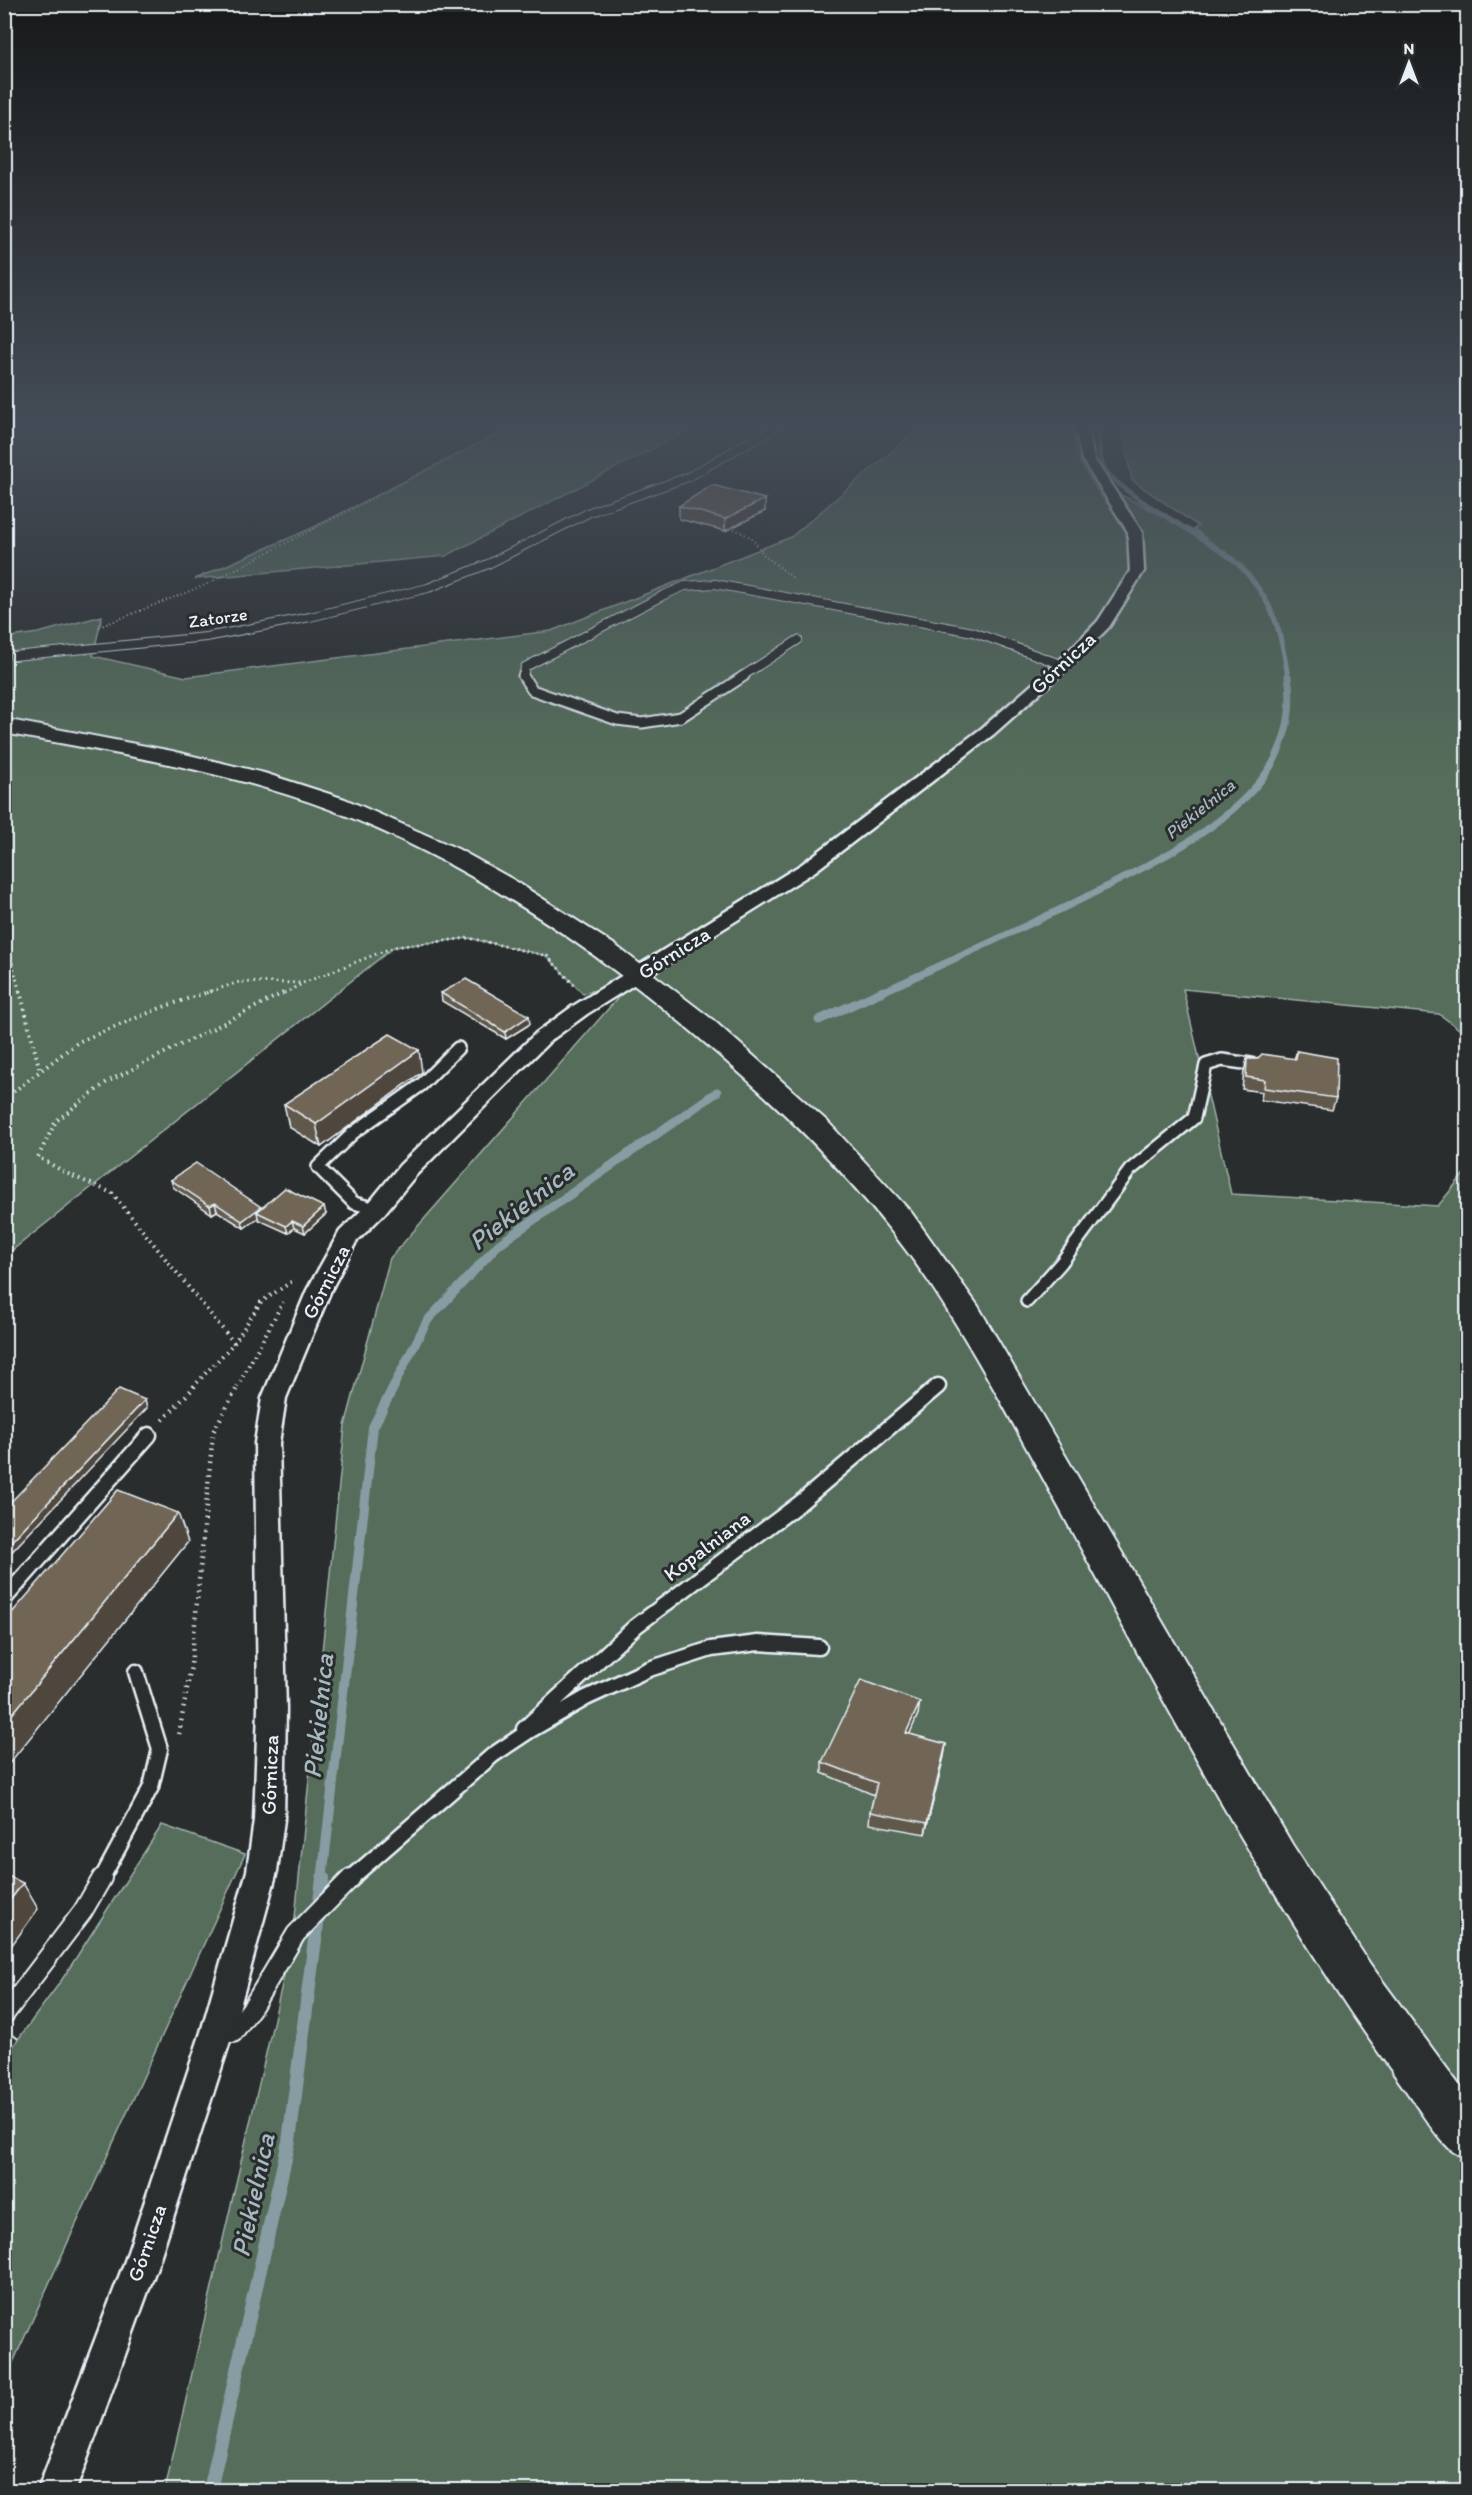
<svg xmlns="http://www.w3.org/2000/svg" width="1472" height="2495" viewBox="0 0 1472 2495" font-family="Itim,sans-serif">
<rect width="100%" height="100%" fill="#2a2d2e"/>
<filter id="ink" filterUnits="userSpaceOnUse"><feTurbulence type="fractalNoise" baseFrequency=".0167" numOctaves="2"/><feDisplacementMap in="SourceGraphic" scale="12" xChannelSelector="R" yChannelSelector="G"/><feConvolveMatrix kernelMatrix="1 2 1 2 8 2 1 2 1" color-interpolation-filters="sRGB"/></filter>
<g filter="url(#ink)">
<!-- green -->
<path fill="#546d5a" stroke="#9eafa9" stroke-width="1.5" d="M 517,424 L 700,424 L 446,556 L 195,579 L 312,528 Z
M 924,424 L 1072,424 L 1077,457 L 1102,498 L 1131,528 L 1103,486 L 1187,528 L 1225,554 L 1194,529 L 1198,526 L 1132,480 L 1121,424 L 1467,424 L 1467,1035 L 1439,1014 L 1183,989 L 1231,1194 L 1438,1206 L 1467,1170 L 1467,2490 L 165,2490 L 293,1937 L 345,1426 L 390,1258 L 637,976 L 583,994 L 547,956 L 469,938 L 394,947 L 5,1256 L 5,638 L 38,633 L 102,616 L 93,656 L 186,677 L 551,631 L 791,537 Z
M 162,1825 L 245,1854 L 5,2380 L 5,2057 L 61,1981 Z"/>
<g fill="none" stroke-linecap="round" stroke-linejoin="round">
<!-- stream-far4 -->
<path stroke="#879ca3" stroke-width="5" d="M 1100,424 C 1098,437 1097,452 1103,465 C 1117,497 1216,539 1243,569 C 1275,604 1281,633 1288,677"/>
<!-- stream-far3 -->
<path stroke="#879ca3" stroke-width="7" d="M 880,993 C 950,961 1021,929 1090,895 C 1149,865 1220,832 1262,779 C 1285,750 1294,711 1288,676"/>
<!-- stream-far2 -->
<path stroke="#879ca3" stroke-width="9" d="M 819,1020 L 883,991
M 393,1387 L 427,1321 L 499,1244 L 717,1092"/>
<!-- stream-far1 -->
<path stroke="#879ca3" stroke-width="10" d="M 322,1880 L 373,1427 L 394,1386"/>
<!-- stream -->
<path stroke="#879ca3" stroke-width="14" d="M 210,2490 L 289,2141 L 323,1878"/>
<!-- service-far4 casing -->
<g stroke="#e8f1f8" stroke-width="10">
<path id="service-far4" d="M 14,656 L 206,637 L 310,617 L 428,588 L 488,564 L 590,512 L 688,477 L 781,424
M 523,677 L 525,667 L 664,595 L 685,586 L 715,584 L 973,632 L 1063,665
M 741,677 L 798,640"/>
</g>
<!-- service-far3 casing -->
<g stroke="#e8f1f8" stroke-width="13">
<path id="service-far3" d="M 523,676 L 532,690 L 617,720 L 642,723 L 681,717 L 744,676"/>
</g>
<!-- service-far2 casing -->
<g stroke="#e8f1f8" stroke-width="16">
<path id="service-far2" d="M 376,1209 L 354,1203 L 318,1167 L 353,1133 L 421,1085 L 458,1048
M 1027,1301 L 1061,1263 L 1130,1170 L 1194,1118 L 1206,1065 L 1222,1060 L 1251,1064
M 937,1387 L 939,1385"/>
</g>
<!-- service-far1 casing -->
<g stroke="#e8f1f8" stroke-width="19">
<path id="service-far1" d="M 4,1599 L 149,1435
M 524,1729 L 636,1626 L 800,1503 L 938,1386
M 101,1880 L 151,1787 L 160,1749 L 136,1672
M 349,1880 L 493,1755 L 529,1731 L 586,1698 L 649,1669 L 711,1649 L 758,1643 L 819,1647"/>
</g>
<!-- service casing -->
<g stroke="#e8f1f8" stroke-width="22">
<path id="service" d="M 4,2015 L 83,1911 L 102,1878
M 218,2032 L 233,2033 L 253,2006 L 296,1934 L 351,1878"/>
</g>
<!-- minor casing -->
<g stroke="#e8f1f8" stroke-width="5">
<path id="minor" d="M 1074,424 L 1086,424 L 1094,459 L 1142,532 L 1144,571 L 1109,627 L 1068,668 L 994,734 L 814,872 L 587,1014 L 550,1041 L 416,1175 L 384,1214 L 356,1242 L 331,1290 L 286,1398 L 279,1443 L 286,1709 L 284,1820 L 277,1871 L 233,2032 L 159,2261 L 76,2490 L 38,2490 L 125,2261 L 201,2032 L 247,1871 L 254,1820 L 258,1709 L 255,1443 L 262,1398 L 307,1290 L 340,1231 L 368,1204 L 400,1165 L 536,1033 L 573,1006 L 802,864 L 982,728 L 1058,662 L 1098,621 L 1130,571 L 1128,532 L 1082,459 Z"/>
</g>
<!-- secondary casing -->
<g stroke="#e8f1f8" stroke-width="4">
<path id="secondary" d="M 4,719 L 172,751 L 264,773 L 345,799 L 458,849 L 512,879 L 615,945 L 713,1020 L 828,1122 L 911,1212 L 978,1306 L 1292,1844 L 1370,1964 L 1468,2097 L 1468,2158 C 1460,2155 1455,2154 1449,2148 C 1432,2132 1418,2107 1404,2088 C 1366,2036 1330,1982 1296,1927 C 1212,1794 1138,1654 1063,1515 C 1020,1437 979,1357 929,1282 C 870,1196 797,1122 718,1054 C 602,953 473,864 329,809 C 225,770 113,753 4,733 Z"/>
</g>
<!-- path-far4 -->
<path stroke="#e8f1f8" stroke-width="2" stroke-dasharray="1 3" stroke-linecap="butt" d="M 727,525 L 752,538 L 764,555 L 793,578
M 99,627 L 205,585 L 517,424"/>
<!-- path-far3 -->
<path stroke="#e8f1f8" stroke-width="3" stroke-dasharray="1.5 4" stroke-linecap="butt" d="M 4,949 L 11,958 L 20,993
M 206,993 L 239,982 L 303,983 L 394,947 L 469,938 L 547,956 L 577,988
M 284,993 L 302,984"/>
<!-- path-far2 -->
<path stroke="#e8f1f8" stroke-width="4" stroke-dasharray="1.5 4.5" stroke-linecap="butt" d="M 20,991 L 40,1071
M 4,1099 L 78,1042 L 163,1007 L 211,991
M 234,1343 L 112,1193 L 66,1173 L 38,1157 L 56,1121 L 107,1082 L 287,991
M 193,1387 L 234,1343 L 261,1302 L 294,1280
M 237,1387 L 283,1302"/>
<!-- path-far1 -->
<path stroke="#e8f1f8" stroke-width="4.5" stroke-dasharray="1.5 5" stroke-linecap="butt" d="M 163,1420 L 195,1386
M 4,1492 L 20,1500
M 179,1734 L 191,1666 L 213,1432 L 238,1386"/>
<!-- path -->
<path stroke="#e8f1f8" stroke-width="6" stroke-dasharray="2 7" stroke-linecap="butt" d="M 4,2052 L 17,2035"/>
<!-- service-far4 -->
<use href="#service-far4" stroke="#2a2d2e" stroke-width="8"/>
<!-- service-far3 -->
<use href="#service-far3" stroke="#2a2d2e" stroke-width="9"/>
<!-- service-far2 -->
<use href="#service-far2" stroke="#2a2d2e" stroke-width="11"/>
<!-- service-far1 -->
<use href="#service-far1" stroke="#2a2d2e" stroke-width="14"/>
<!-- service -->
<use href="#service" stroke="#2a2d2e" stroke-width="18"/>
<!-- minor -->
<use href="#minor" fill="#2a2d2e" fill-rule="evenodd"/>
<!-- secondary -->
<use href="#secondary" fill="#2a2d2e" fill-rule="evenodd"/>
</g>
<!-- wall -->
<path fill="#61584b" stroke="#e8f1f8" stroke-width="1.5" d="M 765,499 L 765,511 L 725,531 L 679,519 L 679,506 Z
M 441,993 L 530,1024 L 506,1039 L 442,1001 Z
M 1297,1051 L 1336,1098 L 1332,1110 L 1261,1100 L 1262,1092 L 1242,1089 L 1244,1071 L 1247,1059 L 1294,1059 Z
M 422,1072 L 321,1147 L 289,1127 L 284,1104 Z
M 171,1180 L 261,1209 L 326,1214 L 305,1233 L 294,1228 L 288,1233 L 259,1220 L 258,1218 L 244,1228 L 217,1211 L 212,1214 L 173,1187 Z
M 918,1714 L 909,1734 L 946,1744 L 944,1756 L 925,1834 L 869,1824 L 870,1812 L 874,1795 L 822,1773 L 822,1762 Z"/>
<!-- shaded-wall -->
<path fill="#4f473d" stroke="#e8f1f8" stroke-width="1.5" d="M 765,499 L 765,511 L 725,531 L 725,519 Z
M 529,1016 L 530,1024 L 506,1039 L 505,1032 Z
M 419,1050 L 422,1072 L 321,1147 L 316,1124 Z
M 215,1203 L 217,1211 L 212,1214 L 210,1206 Z
M 261,1207 L 263,1214 L 257,1212 L 258,1218 L 244,1228 L 242,1221 Z
M 324,1207 L 326,1214 L 305,1233 L 303,1226 Z
M 292,1221 L 294,1228 L 288,1233 L 286,1226 Z
M 145,1400 L 147,1408 L 4,1560 L 4,1549 Z
M 178,1513 L 188,1542 L 4,1770 L 4,1724 Z
M 920,1702 L 918,1714 L 905,1745 L 906,1733 Z
M 946,1744 L 944,1756 L 925,1834 L 927,1823 Z
M 23,1883 L 38,1909 L 4,1956 L 4,1908 Z"/>
<!-- building -->
<path fill="#716657" stroke="#e8f1f8" stroke-width="1.5" d="M 712,485 L 765,499 L 725,519 L 679,506 Z
M 466,979 L 529,1016 L 505,1032 L 441,993 Z
M 390,1034 L 419,1050 L 316,1124 L 284,1104 Z
M 1297,1051 L 1337,1058 L 1336,1098 L 1264,1088 L 1265,1080 L 1246,1077 L 1247,1059 L 1257,1059 L 1262,1054 L 1296,1059 Z
M 196,1163 L 261,1207 L 242,1221 L 215,1203 L 210,1206 L 171,1180 Z
M 285,1188 L 324,1207 L 303,1226 L 292,1221 L 286,1226 L 257,1212 Z
M 119,1389 L 145,1400 L 4,1549 L 4,1509 Z
M 118,1490 L 178,1513 L 4,1724 L 4,1622 Z
M 861,1680 L 920,1702 L 906,1733 L 946,1744 L 927,1823 L 870,1812 L 877,1783 L 822,1762 Z
M 4,1874 L 23,1883 L 4,1908 Z"/>
</g>
<!-- sky -->
<linearGradient id="sky" x2="0" y2="1"><stop stop-color="#171919"/><stop offset="0.55" stop-color="#444c57"/><stop offset="1" stop-color="#444c57" stop-opacity="0"/></linearGradient>
<rect width="1472" height="773" fill="url(#sky)"/>
<g text-anchor="middle" stroke-width="6" stroke-linejoin="round" paint-order="stroke">
<!-- far-street labels -->
<g font-size="18" fill="#e8f1f8" stroke="#2a2d2e">
<text transform="translate(218 618) rotate(-8)" y="6">Zatorze</text>
</g>
<!-- far-water labels -->
<g font-size="18" font-style="italic" fill="#a7b8bf" stroke="#2a2d2e">
<text transform="translate(1200 809) rotate(-39)" y="6">Piekielnica</text>
</g>
<!-- street labels -->
<g font-size="21" fill="#e8f1f8" stroke="#2a2d2e">
<text transform="translate(1063 663) rotate(-43)" y="7">Górnicza</text>
<text transform="translate(674 953) rotate(-32)" y="7">Górnicza</text>
<text transform="translate(326 1282) rotate(-63)" y="7">Górnicza</text>
<text transform="translate(707 1546) rotate(-37)" y="7">Kopalniana</text>
<text transform="translate(270 1775) rotate(-88)" y="7">Górnicza</text>
<text transform="translate(147 2243) rotate(-71)" y="7">Górnicza</text>
</g>
<!-- near-water labels -->
<g font-size="27" font-style="italic" fill="#a7b8bf" stroke="#2a2d2e">
<text transform="translate(521 1206) rotate(-38)" y="9">Piekielnica</text>
<text transform="translate(318 1716) rotate(-84)" y="9">Piekielnica</text>
<text transform="translate(253 2195) rotate(-78)" y="9">Piekielnica</text>
</g>
</g>
<!-- margin -->
<rect width="1472" height="2495" fill="none" stroke="#2a2d2e" stroke-width="24"/>
<rect x="12" y="12" width="1448" height="2471" fill="none" stroke="#e8f1f8" stroke-width="2" filter="url(#ink)"/>
<!-- north arrow -->
<g transform="translate(1409 63)" stroke="#2a2d2e" stroke-width="4.5" paint-order="stroke">
<path d="M0-4.5L10 22L0 15L-10 22Z" fill="#e8f1f8"/>
<text y="-9" font-size="16" font-weight="bold" text-anchor="middle" fill="#e8f1f8">N</text>
</g>
</svg>
